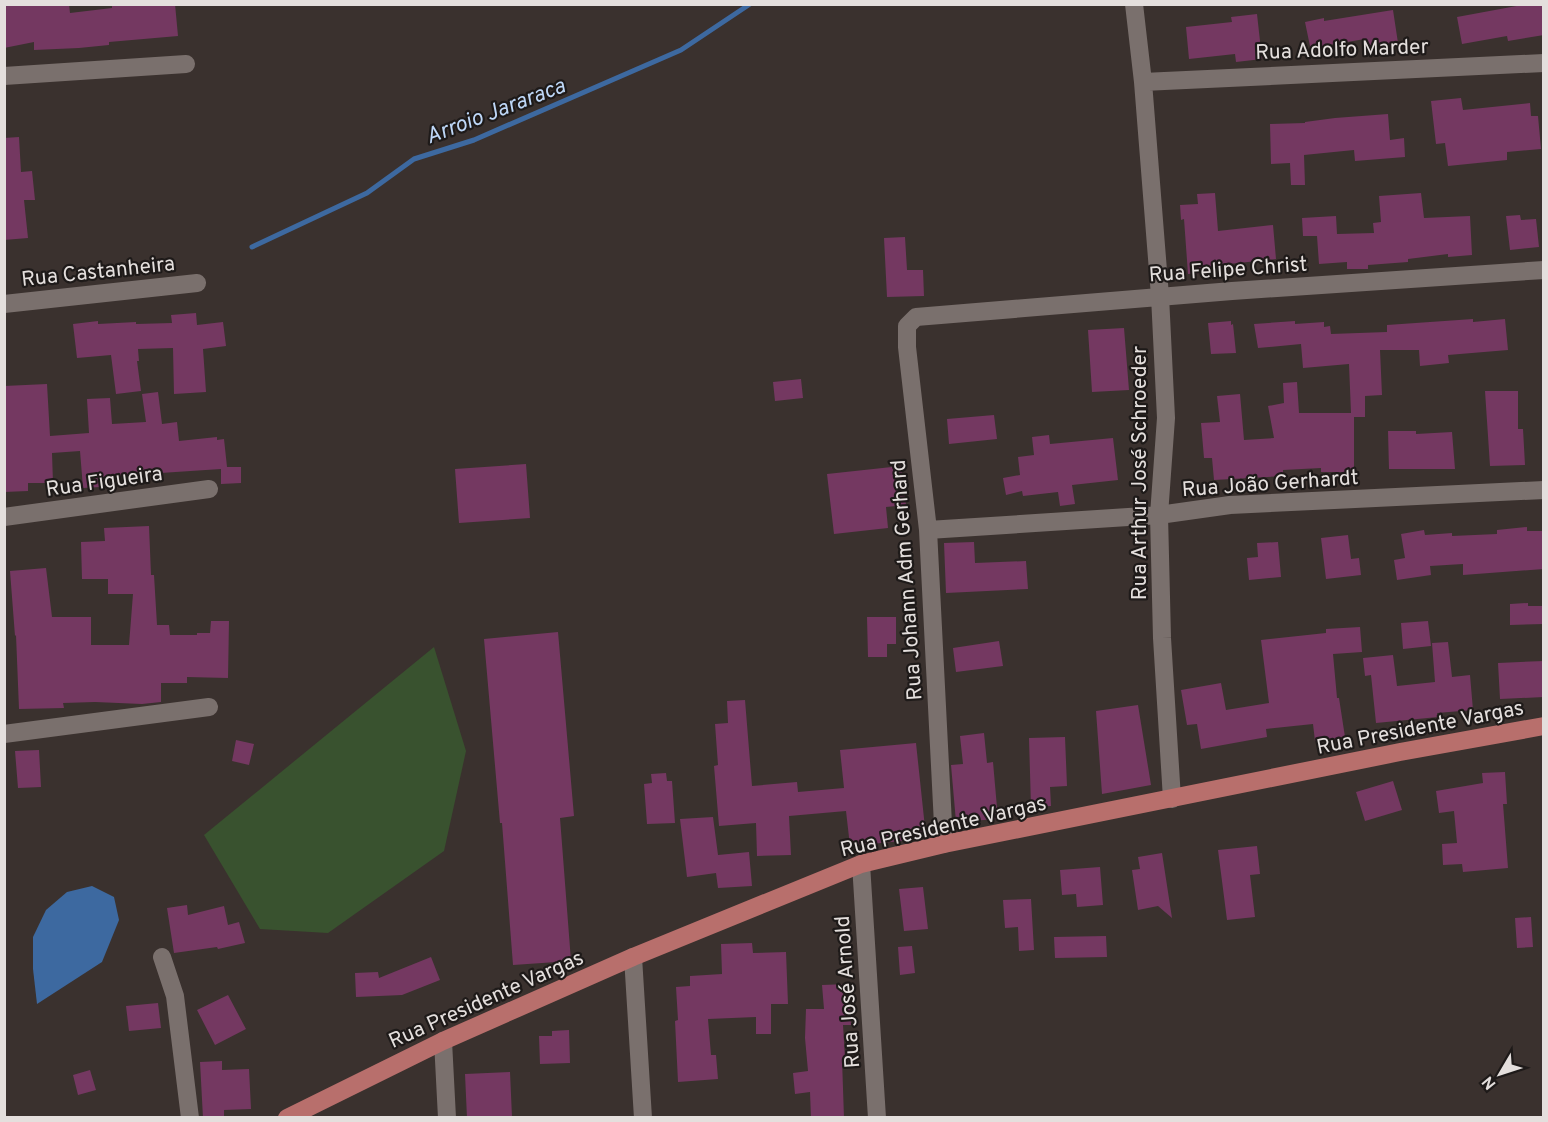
<svg xmlns="http://www.w3.org/2000/svg" width="1548" height="1122" viewBox="0 0 1548 1122" font-family="Overpass,sans-serif">
<rect width="100%" height="100%" fill="#3a312e"/>
<!-- green -->
<path fill="#39522f" d="M 434,647 L 466,751 L 444,851 L 328,933 L 260,929 L 204,835 Z"/>
<!-- water -->
<path fill="#3d69a0" d="M 92,886 L 114,897 L 119,920 L 102,962 L 37,1004 L 33,969 L 33,937 L 46,910 L 67,892 Z"/>
<g fill="none" stroke-linecap="round" stroke-linejoin="round">
<!-- stream -->
<path stroke="#3d69a0" stroke-width="5" d="M 252,247 L 367,193 L 414,159 L 474,140 L 681,50 L 750,4"/>
</g>
<!-- building -->
<path fill="#743861" d="M 4,4 L 69,4 L 70,13 L 112,8 L 112,4 L 175,4 L 178,36 L 109,42 L 109,45 L 79,48 L 34,50 L 34,42 L 4,48 Z
M 1527,4 L 1544,4 L 1544,35 L 1508,41 L 1507,36 L 1462,44 L 1457,17 Z
M 1393,10 L 1398,43 L 1367,48 L 1365,39 L 1329,45 L 1329,47 L 1311,51 L 1305,22 L 1324,18 L 1324,21 Z
M 1257,14 L 1262,59 L 1236,62 L 1235,54 L 1189,59 L 1186,27 L 1232,22 L 1231,17 Z
M 1461,98 L 1463,110 L 1530,103 L 1531,116 L 1538,116 L 1541,149 L 1507,152 L 1507,160 L 1448,166 L 1445,143 L 1436,144 L 1431,101 Z
M 1388,114 L 1390,140 L 1404,138 L 1405,157 L 1355,161 L 1354,150 L 1304,155 L 1305,185 L 1291,185 L 1290,163 L 1271,164 L 1270,124 L 1305,123 L 1305,122 L 1335,118 Z
M 19,137 L 21,172 L 32,171 L 35,200 L 24,200 L 28,238 L 4,240 L 4,138 Z
M 1215,193 L 1218,231 L 1273,225 L 1276,259 L 1219,265 L 1220,272 L 1188,274 L 1184,219 L 1181,220 L 1180,205 L 1198,204 L 1197,194 Z
M 1421,193 L 1424,218 L 1470,216 L 1472,255 L 1448,257 L 1448,254 L 1408,259 L 1408,262 L 1368,265 L 1368,269 L 1347,269 L 1347,262 L 1319,264 L 1317,236 L 1303,236 L 1302,218 L 1336,216 L 1337,234 L 1374,233 L 1373,223 L 1381,222 L 1379,196 Z
M 1520,215 L 1521,220 L 1536,219 L 1539,247 L 1510,250 L 1506,216 Z
M 905,237 L 907,270 L 923,270 L 924,296 L 887,297 L 884,238 Z
M 196,313 L 197,325 L 223,322 L 226,346 L 203,349 L 206,392 L 174,394 L 173,348 L 138,349 L 139,361 L 137,361 L 141,391 L 116,394 L 111,355 L 77,358 L 73,324 L 98,321 L 98,324 L 136,322 L 136,324 L 172,323 L 171,315 Z
M 1473,319 L 1473,322 L 1505,319 L 1508,350 L 1448,355 L 1449,363 L 1420,366 L 1419,350 L 1380,350 L 1382,395 L 1365,396 L 1365,417 L 1354,417 L 1354,472 L 1321,472 L 1321,468 L 1283,470 L 1283,476 L 1214,480 L 1212,458 L 1204,458 L 1201,423 L 1220,422 L 1217,396 L 1240,394 L 1244,440 L 1274,438 L 1268,406 L 1284,403 L 1283,383 L 1297,382 L 1299,413 L 1351,413 L 1349,364 L 1303,368 L 1301,344 L 1258,348 L 1254,324 L 1295,321 L 1295,324 L 1324,322 L 1324,327 L 1330,326 L 1331,334 L 1387,332 L 1387,325 Z
M 1231,321 L 1231,325 L 1233,324 L 1236,353 L 1211,354 L 1208,323 Z
M 1124,328 L 1129,390 L 1092,392 L 1088,330 Z
M 801,379 L 803,398 L 775,401 L 773,382 Z
M 47,384 L 50,436 L 89,433 L 87,399 L 110,398 L 112,424 L 146,422 L 142,394 L 158,392 L 162,424 L 177,422 L 179,441 L 217,437 L 217,440 L 224,439 L 227,467 L 241,467 L 241,483 L 221,484 L 221,469 L 100,477 L 100,487 L 83,488 L 80,451 L 52,453 L 53,483 L 28,483 L 28,491 L 4,492 L 4,386 Z
M 1485,391 L 1518,391 L 1518,429 L 1523,429 L 1525,465 L 1490,466 Z
M 994,415 L 997,439 L 949,444 L 947,419 Z
M 1388,431 L 1416,431 L 1416,434 L 1452,432 L 1455,469 L 1389,469 Z
M 1049,435 L 1050,444 L 1113,438 L 1118,480 L 1072,485 L 1075,504 L 1060,506 L 1058,492 L 1023,496 L 1022,491 L 1006,495 L 1003,478 L 1020,475 L 1018,457 L 1034,455 L 1032,437 Z
M 526,464 L 530,518 L 459,523 L 455,469 Z
M 901,466 L 906,505 L 886,507 L 888,528 L 834,534 L 827,474 Z
M 149,526 L 151,575 L 154,575 L 157,625 L 169,625 L 170,635 L 197,635 L 197,633 L 210,633 L 211,621 L 229,621 L 228,678 L 187,677 L 187,683 L 161,683 L 161,702 L 142,704 L 95,702 L 63,703 L 64,708 L 19,709 L 16,635 L 15,636 L 10,571 L 46,568 L 52,617 L 91,617 L 91,645 L 129,645 L 133,594 L 108,594 L 108,579 L 82,579 L 81,542 L 105,541 L 104,528 Z
M 1527,527 L 1527,531 L 1544,531 L 1544,569 L 1463,575 L 1463,564 L 1430,566 L 1431,575 L 1397,580 L 1394,560 L 1405,558 L 1401,534 L 1424,530 L 1425,535 L 1452,533 L 1452,536 L 1497,534 L 1497,530 Z
M 1348,535 L 1351,559 L 1359,558 L 1361,575 L 1326,579 L 1321,538 Z
M 974,542 L 975,563 L 1026,561 L 1028,589 L 946,593 L 944,543 Z
M 1278,542 L 1281,577 L 1249,580 L 1247,558 L 1258,557 L 1257,543 Z
M 1528,603 L 1528,606 L 1544,606 L 1544,624 L 1510,625 L 1510,604 Z
M 867,617 L 896,617 L 896,644 L 887,644 L 887,657 L 868,657 Z
M 1428,621 L 1431,646 L 1403,649 L 1401,623 Z
M 1360,627 L 1362,652 L 1333,654 L 1337,698 L 1339,698 L 1345,737 L 1315,741 L 1313,724 L 1266,729 L 1267,737 L 1201,749 L 1197,724 L 1187,725 L 1181,690 L 1221,683 L 1226,710 L 1269,703 L 1261,640 L 1326,633 L 1326,629 Z
M 558,632 L 574,816 L 560,818 L 571,961 L 513,965 L 502,823 L 500,823 L 484,639 Z
M 999,641 L 1003,666 L 956,672 L 953,648 Z
M 1448,642 L 1452,677 L 1470,675 L 1473,710 L 1437,713 L 1438,717 L 1376,723 L 1371,675 L 1365,676 L 1363,658 L 1393,655 L 1397,686 L 1435,682 L 1432,643 Z
M 1544,661 L 1544,697 L 1500,699 L 1498,663 Z
M 745,700 L 752,786 L 797,782 L 798,792 L 844,788 L 840,750 L 916,743 L 926,837 L 912,840 L 850,846 L 846,811 L 789,816 L 791,855 L 757,856 L 756,823 L 719,826 L 714,766 L 718,765 L 715,724 L 728,723 L 727,701 Z
M 1138,705 L 1151,785 L 1102,794 L 1096,711 Z
M 984,733 L 987,763 L 993,762 L 998,819 L 956,822 L 951,765 L 963,764 L 960,736 Z
M 1065,737 L 1067,786 L 1050,787 L 1051,806 L 1031,807 L 1029,738 Z
M 236,740 L 254,744 L 249,765 L 232,761 Z
M 39,750 L 41,787 L 18,788 L 15,751 Z
M 1505,772 L 1507,804 L 1503,804 L 1508,868 L 1463,872 L 1462,864 L 1443,865 L 1442,844 L 1457,843 L 1454,811 L 1439,813 L 1436,791 L 1483,783 L 1482,773 Z
M 666,773 L 667,781 L 672,781 L 675,823 L 647,824 L 644,784 L 652,783 L 651,774 Z
M 1393,781 L 1402,810 L 1365,821 L 1356,792 Z
M 713,817 L 718,855 L 749,852 L 752,886 L 718,888 L 716,873 L 687,877 L 680,819 Z
M 1257,846 L 1260,874 L 1250,875 L 1255,917 L 1227,920 L 1218,850 Z
M 1162,853 L 1172,918 L 1158,906 L 1138,910 L 1132,870 L 1140,869 L 1138,857 Z
M 1100,867 L 1103,905 L 1077,907 L 1076,894 L 1062,895 L 1060,870 Z
M 923,887 L 928,929 L 904,931 L 899,889 Z
M 1031,899 L 1034,950 L 1019,951 L 1018,927 L 1005,928 L 1003,900 Z
M 187,905 L 188,915 L 224,906 L 228,925 L 239,922 L 245,943 L 218,949 L 217,947 L 174,953 L 167,908 Z
M 1531,917 L 1533,947 L 1517,948 L 1515,918 Z
M 1106,936 L 1107,957 L 1055,958 L 1054,937 Z
M 752,943 L 753,953 L 786,952 L 788,1004 L 771,1004 L 771,1034 L 756,1034 L 756,1017 L 708,1019 L 711,1055 L 716,1055 L 718,1079 L 678,1082 L 675,1021 L 678,1020 L 676,987 L 690,986 L 690,976 L 722,974 L 721,944 Z
M 912,946 L 915,973 L 900,975 L 898,947 Z
M 431,957 L 440,980 L 402,995 L 356,997 L 355,973 L 378,972 L 379,978 Z
M 848,984 L 851,1025 L 843,1025 L 845,1059 L 842,1059 L 844,1118 L 811,1118 L 810,1092 L 795,1094 L 793,1073 L 808,1071 L 805,1038 L 806,1009 L 824,1009 L 822,985 Z
M 228,995 L 246,1029 L 215,1045 L 197,1010 Z
M 158,1003 L 161,1028 L 129,1031 L 126,1006 Z
M 569,1030 L 570,1063 L 540,1064 L 539,1036 L 552,1036 L 552,1031 Z
M 222,1061 L 222,1070 L 249,1069 L 251,1109 L 224,1110 L 224,1118 L 203,1118 L 200,1062 Z
M 90,1070 L 96,1090 L 78,1095 L 73,1075 Z
M 510,1072 L 512,1117 L 467,1118 L 465,1074 Z"/>
<g fill="none" stroke-linecap="round" stroke-linejoin="round">
<!-- minor -->
<path stroke="#7a706d" stroke-width="18" d="M 1134,4 L 1143,82 L 1160,296 L 1166,418 L 1159,515 L 1162,638 L 1172,799
M 4,76 L 186,64
M 1143,82 L 1544,63
M 4,304 L 197,283
M 4,517 L 209,489
M 928,530 L 1159,515 L 1230,505 L 1544,490
M 4,734 L 209,707
M 944,844 L 928,530 L 907,347 L 907,326 L 916,317 L 1232,291 L 1544,270
M 861,864 L 877,1118
M 162,957 L 175,996 L 190,1118
M 633,957 L 643,1118
M 443,1041 L 447,1118"/>
<!-- major -->
<path stroke="#b86f6c" stroke-width="18" d="M 287,1118 L 443,1041 L 633,957 L 861,864 L 944,844 L 1400,752 L 1544,726"/>
</g>
<g text-anchor="middle" stroke-width="4.5" stroke-linejoin="round" paint-order="stroke">
<!-- street labels -->
<g font-size="21" fill="#e4dfdd" stroke="#1e1a19">
<text transform="translate(1342 49) rotate(-2)" y="7">Rua Adolfo Marder</text>
<text transform="translate(1228 269) rotate(-4)" y="7">Rua Felipe Christ</text>
<text transform="translate(98 271) rotate(-6)" y="7">Rua Castanheira</text>
<text transform="translate(1139 473) rotate(-90)" y="7">Rua Arthur José Schroeder</text>
<text transform="translate(104 481) rotate(-8)" y="7">Rua Figueira</text>
<text transform="translate(1270 483) rotate(-4)" y="7">Rua João Gerhardt</text>
<text transform="translate(906 580) rotate(-94)" y="7">Rua Johann Adm Gerhard</text>
<text transform="translate(1420 727) rotate(-11)" y="7">Rua Presidente Vargas</text>
<text transform="translate(943 826) rotate(-13)" y="7">Rua Presidente Vargas</text>
<text transform="translate(847 992) rotate(-94)" y="7">Rua José Arnold</text>
<text transform="translate(486 999) rotate(-24)" y="7">Rua Presidente Vargas</text>
</g>
<!-- water labels -->
<g font-size="22" font-style="italic" fill="#bed7f7" stroke="#1e1a19">
<text transform="translate(495 110) rotate(-21)" y="8">Arroio Jararaca</text>
</g>
</g>
<!-- border -->
<rect width="1548" height="1122" fill="none" stroke="#e4dfdd" stroke-width="12"/>
<!-- north arrow -->
<g transform="translate(1500 1074) rotate(231)" stroke="#1e1a19" stroke-width="4.5" paint-order="stroke">
<path d="M0-4.5L10 22L0 15L-10 22Z" fill="#e4dfdd"/>
<text y="-9" font-size="16" font-weight="bold" text-anchor="middle" fill="#e4dfdd">N</text>
</g>
</svg>
